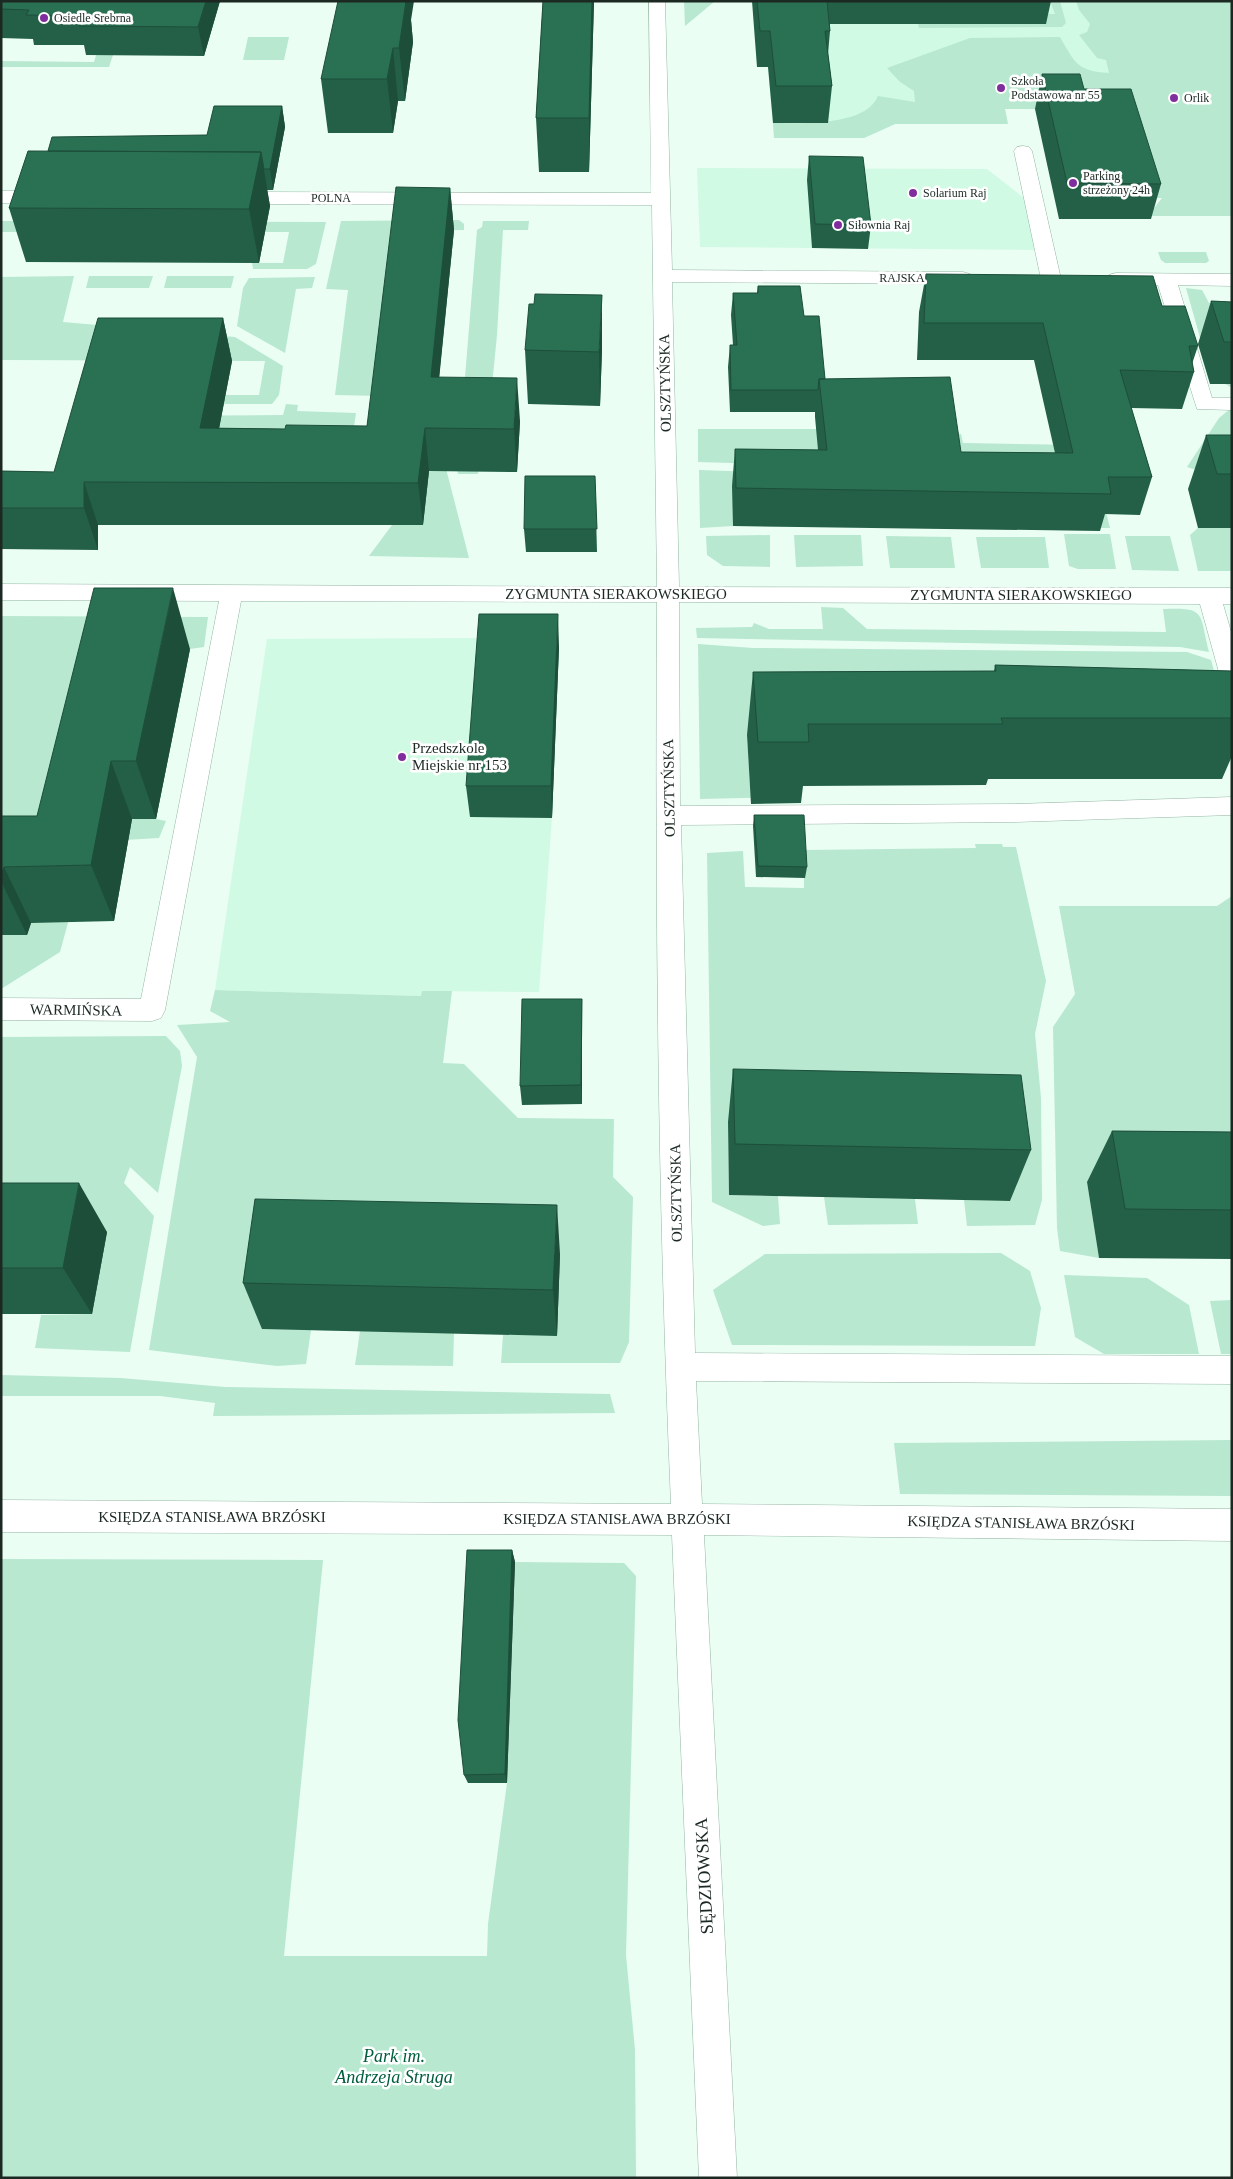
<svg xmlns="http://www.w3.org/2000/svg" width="1233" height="2179" viewBox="0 0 1233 2179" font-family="Georgia,serif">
<rect width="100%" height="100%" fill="#eafef3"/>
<!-- built -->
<path fill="#d0fae4" d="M 752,1 L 1232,1 L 1072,109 L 1005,109 L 1008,124 L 895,124 L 864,138 L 774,138 L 768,67 Z
M 697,168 L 987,169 L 1024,198 L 1036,250 L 700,247 Z
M 483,638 L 482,646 L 559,647 L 552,818 L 539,992 L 423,991 L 422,996 L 215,990 L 267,639 Z"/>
<!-- green -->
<path fill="#b8e8d0" d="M 131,1 L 109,67 L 1,67 L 1,61 L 94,62 L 98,49 Z
M 684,1 L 715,1 L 685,26 Z
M 1050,1 L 1060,1 L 1066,23 L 1062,27 L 919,28 L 918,24 L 1046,24 L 1044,14 L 1055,14 Z
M 1076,1 L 1232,1 L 1232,216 L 1148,216 L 1162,198 L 1144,198 L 1072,109 L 1005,109 L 1008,124 L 895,124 L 864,138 L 774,138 L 773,123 C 800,123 865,127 878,96 L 915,102 L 914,91 L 900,82 L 887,68 L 970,38 L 1060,37 C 1075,63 1077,71 1109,73 L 1106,60 L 1097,58 L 1079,35 L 1087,32 L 1090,24 L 1079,10 Z
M 248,37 L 289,37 L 284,60 L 243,60 Z
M 459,220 L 464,224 L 464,230 L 401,231 L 381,396 L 335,395 L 348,290 L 326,289 L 341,221 Z
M 1,221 L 326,222 L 316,264 L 307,269 L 253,269 L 252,263 L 283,263 L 289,232 L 1,232 Z
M 483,221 L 529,221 L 528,230 L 503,230 L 497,335 L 489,415 L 478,474 L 458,474 L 453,452 L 459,451 L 477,230 L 482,227 Z
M 1158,252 L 1206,252 L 1209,261 L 1206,263 L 1165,263 L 1161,260 Z
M 74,276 L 63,322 L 235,337 L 283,366 L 279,395 L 272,404 L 223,404 L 226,395 L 259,395 L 265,361 L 1,360 L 1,277 Z
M 89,276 L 153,276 L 149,288 L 86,288 Z
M 167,276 L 234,276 L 231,288 L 164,288 Z
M 315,277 L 312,288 L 296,289 L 285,353 L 237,326 L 243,288 L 249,278 Z
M 1186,288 L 1202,290 L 1209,303 L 1232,303 L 1232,388 L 1215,378 L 1210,373 Z
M 286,404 L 298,405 L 297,411 L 356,413 L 351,446 L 442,453 L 469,558 L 369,556 L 392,525 L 423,525 L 428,476 L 146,416 L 283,415 Z
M 1230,409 L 1232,409 L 1232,463 L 1193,469 L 1187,467 L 1219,418 Z
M 698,429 L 938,429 L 940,434 L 961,434 L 963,443 L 1081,445 L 1088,474 L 698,462 Z
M 699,470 L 1099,484 L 1110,528 L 733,526 L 700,528 Z
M 1198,528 L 1232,528 L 1232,571 L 1198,571 L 1190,535 Z
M 1064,534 L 1110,534 L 1116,569 L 1078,569 L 1069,566 Z
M 770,535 L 770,567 L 723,566 L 707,555 L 706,536 Z
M 794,535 L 861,535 L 863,566 L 796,567 Z
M 886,536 L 951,537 L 955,568 L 890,568 Z
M 1125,536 L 1170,536 L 1179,571 L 1132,570 Z
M 976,537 L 1045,537 L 1049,568 L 981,568 Z
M 821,607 L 843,608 L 867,629 L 1166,632 L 1163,609 C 1207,607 1199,613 1209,652 L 1180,647 L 697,638 L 696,628 L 752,627 L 754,623 L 769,629 L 823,629 Z
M 1,616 L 208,617 L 204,647 L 190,649 L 156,819 L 166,821 L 159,838 L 73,843 L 69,919 L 60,952 L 1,989 L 1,935 L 27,935 L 1,873 Z
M 698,644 L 753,648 L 1187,652 L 1211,660 L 1232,735 L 747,735 L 750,785 L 788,797 L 700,799 Z
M 975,844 L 1002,844 L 1003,847 L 1016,847 L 1046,981 L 1035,1034 L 1041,1098 L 1042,1200 L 1035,1225 L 967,1226 L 964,1200 L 1010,1201 L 728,1122 L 729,1195 L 778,1196 L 780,1224 L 763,1226 L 712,1202 L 707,853 L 743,851 L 745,887 L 804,888 L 804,850 L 976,848 Z
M 1232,896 L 1232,1184 L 1087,1182 L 1099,1258 L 1060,1251 L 1057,1228 L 1053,1027 L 1075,994 L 1059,906 L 1217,906 Z
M 215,990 L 421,996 L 422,991 L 452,991 L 443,1063 L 464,1064 L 518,1118 L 614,1119 L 613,1177 L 633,1197 L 629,1342 L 620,1363 L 501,1363 L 503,1335 L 557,1335 L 262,1329 L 311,1330 L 306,1364 L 277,1366 L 149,1350 L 197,1057 L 177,1025 L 230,1022 L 210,1011 Z
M 166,1036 L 180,1051 L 182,1066 L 158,1193 L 130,1167 L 124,1183 L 154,1216 L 130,1352 L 35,1348 L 41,1315 L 92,1314 L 106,1232 L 1,1232 L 1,1037 Z
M 824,1197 L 915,1199 L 918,1224 L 828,1225 Z
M 1001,1253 L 1030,1271 L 1041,1308 L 1035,1346 L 732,1345 L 713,1290 L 765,1254 Z
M 1064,1275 L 1147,1278 L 1189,1305 L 1199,1354 L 1104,1354 L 1075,1337 Z
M 1232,1300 L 1232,1354 L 1221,1354 L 1210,1301 Z
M 360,1331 L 454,1333 L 453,1366 L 355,1365 Z
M 1,1375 L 121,1378 L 225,1387 L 610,1394 L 615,1413 L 213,1416 L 215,1403 L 160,1396 L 1,1396 Z
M 1232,1440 L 1232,1496 L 900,1494 L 894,1443 Z
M 1,1559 L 323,1560 L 284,1956 L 487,1956 L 488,1924 L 507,1783 L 515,1562 L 624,1563 L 636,1576 L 626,1955 L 635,2050 L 636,2178 L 1,2178 Z"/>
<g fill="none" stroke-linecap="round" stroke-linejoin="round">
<!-- minor casing -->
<g stroke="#95b5a4" stroke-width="1">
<path id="minor" d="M 649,1 L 665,1 L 672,270 L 963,272 L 970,274 L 973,278 L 970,282 L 963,284 L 672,282 L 679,587 L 1232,588 L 1232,604 L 1223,604 L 1232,635 L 1232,684 L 1224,682 L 1220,676 L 1200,604 L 679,602 L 680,806 L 1015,804 L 1232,797 L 1232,815 L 1015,822 L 681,825 L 695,1353 L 1232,1356 L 1232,1384 L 696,1381 L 702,1504 L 1232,1509 L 1232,1541 L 704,1535 L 737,2178 L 699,2178 L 672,1535 L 1,1532 L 1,1500 L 671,1504 C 658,1204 655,903 657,602 L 241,601 L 165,1010 L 161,1018 L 152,1021 L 1,1020 L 1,998 L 141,999 L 219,601 L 1,600 L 1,584 L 657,587 L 652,205 L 232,204 L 225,202 L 223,198 L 225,194 L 232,192 L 651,193 Z
M 1023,146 L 1029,147 L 1032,151 L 1061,279 L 1058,283 L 1044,283 L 1041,279 L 1014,151 L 1017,147 Z
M 1,191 L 49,191 L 56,193 L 58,197 L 56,201 L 49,203 L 1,203 Z
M 1116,273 L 1232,274 L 1232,286 L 1178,285 L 1212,398 L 1232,398 L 1232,410 L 1197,409 L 1158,285 L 1109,283 L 1106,279 L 1109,275 Z"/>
</g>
<!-- minor -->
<use href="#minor" fill="#fff" fill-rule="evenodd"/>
</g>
<!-- wall -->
<path fill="#246047" d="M 1,1 L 220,1 L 204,56 L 86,55 L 84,45 L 34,45 L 33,39 L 1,38 Z
M 543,1 L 594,1 L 589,172 L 539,172 L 536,118 Z
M 752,1 L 1051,1 L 1046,24 L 830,24 L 830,31 L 828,54 L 832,86 L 828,123 L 773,123 L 768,67 L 757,67 Z
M 411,20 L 413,42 L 405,101 L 398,101 L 393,133 L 328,133 L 321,79 Z
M 1042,74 L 1084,89 L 1161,184 L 1151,219 L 1059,219 L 1035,109 Z
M 282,106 L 285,127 L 273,190 L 267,190 L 270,206 L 259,263 L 26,262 L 9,208 L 48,151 L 207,135 Z
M 809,156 L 871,225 L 868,249 L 812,248 L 807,180 Z
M 450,188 L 454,230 L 439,377 L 520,421 L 517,472 L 429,471 L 423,525 L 98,525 L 98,550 L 1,549 L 1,471 L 54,472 L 223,318 L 232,361 L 219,428 L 285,429 L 367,426 Z
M 926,274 L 1162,306 L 1198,346 L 1192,364 L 1194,372 L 1182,409 L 1131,408 L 1152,477 L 1140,515 L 1105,514 L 1100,531 L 733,526 L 732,486 L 735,449 L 818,450 L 815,417 L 815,412 L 730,412 L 728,367 L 730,345 L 733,345 L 731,315 L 733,293 L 757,293 L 758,286 L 804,316 L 825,379 L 961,452 L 1055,453 L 1034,360 L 917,360 L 919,312 Z
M 1211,301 L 1232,302 L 1232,384 L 1210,384 L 1198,344 Z
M 602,349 L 600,406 L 528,404 L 525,350 Z
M 1206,435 L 1232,435 L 1232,528 L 1198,528 L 1188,489 Z
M 595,476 L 597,552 L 526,552 L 524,529 Z
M 559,647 L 552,818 L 470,817 L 466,786 Z
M 190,649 L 156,819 L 132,819 L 114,921 L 31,923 L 27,935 L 1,935 L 1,816 L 37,816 Z
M 995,665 L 1232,671 L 1232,756 L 1222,779 L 988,779 L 986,785 L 803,786 L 801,803 L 751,804 L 747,735 L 753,672 L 994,671 Z
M 754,815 L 807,867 L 805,878 L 756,877 L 753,826 Z
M 582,999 L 582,1104 L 522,1105 L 520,1086 Z
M 733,1069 L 1031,1150 L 1010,1201 L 729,1195 L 728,1122 Z
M 1112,1131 L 1232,1132 L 1232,1259 L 1099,1258 L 1087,1182 Z
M 1,1183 L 107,1232 L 92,1314 L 1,1314 Z
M 560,1254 L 557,1336 L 262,1329 L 243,1283 Z
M 512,1550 L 515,1562 L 507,1783 L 468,1783 L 464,1775 Z"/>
<!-- shaded-wall -->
<path fill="#1d4e3a" d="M 206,1 L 220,1 L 204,56 L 198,27 Z
M 403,1 L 414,1 L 411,20 L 413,42 L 405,101 L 399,48 Z
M 592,1 L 594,1 L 589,172 L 589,118 Z
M 393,48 L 398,101 L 393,133 L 387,79 Z
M 282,106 L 285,127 L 273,190 L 270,169 Z
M 261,152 L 270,206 L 259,263 L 249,209 Z
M 450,188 L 454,230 L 435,420 L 431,377 Z
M 602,295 L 602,349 L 600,406 L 599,352 Z
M 223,318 L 232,361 L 211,471 L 200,428 Z
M 517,378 L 520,421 L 517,472 L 514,429 Z
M 425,428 L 429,471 L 423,525 L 418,483 Z
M 84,482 L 98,525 L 98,550 L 84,508 Z
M 173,588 L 190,649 L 156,819 L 136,761 Z
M 558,614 L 559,647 L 552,818 L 551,786 Z
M 111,761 L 132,819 L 114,921 L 91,865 Z
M 4,867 L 31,923 L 27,935 L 1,881 L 1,876 Z
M 582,999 L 582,1104 L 581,1085 Z
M 79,1183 L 107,1232 L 92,1314 L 63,1268 Z
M 557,1205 L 560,1254 L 557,1336 L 553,1290 Z
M 512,1550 L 515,1562 L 507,1783 L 505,1774 Z"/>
<!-- building -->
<path fill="#2a7053" stroke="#1d4e3a" d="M 1,1 L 206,1 L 198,27 L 79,26 L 82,16 L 26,15 L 29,10 L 1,9 Z
M 338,1 L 406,1 L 399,48 L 393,48 L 387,79 L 321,79 Z
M 543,1 L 592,1 L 589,118 L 536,118 Z
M 757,1 L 827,1 L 830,31 L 825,31 L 832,86 L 776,86 L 770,31 L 760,31 Z
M 1042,74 L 1080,74 L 1084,89 L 1131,89 L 1161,184 L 1067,183 Z
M 214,106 L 282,106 L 270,169 L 264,169 L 261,152 L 48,151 L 52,137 L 207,135 Z
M 28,151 L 261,152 L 249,209 L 9,208 Z
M 809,156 L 863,157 L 871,225 L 815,224 Z
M 396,187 L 450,188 L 431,377 L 517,378 L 514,429 L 425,428 L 418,483 L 84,482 L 84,508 L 1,508 L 1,471 L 54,472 L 98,318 L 223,318 L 200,428 L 285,429 L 286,425 L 367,426 Z
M 926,274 L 1153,276 L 1162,306 L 1185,306 L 1198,346 L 1189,346 L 1194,372 L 1120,370 L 1152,477 L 1108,477 L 1111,494 L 736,488 L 735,449 L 827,450 L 819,379 L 950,377 L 961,452 L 1073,453 L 1043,323 L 924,323 Z
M 758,286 L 800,286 L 804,316 L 819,316 L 825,379 L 819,379 L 818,390 L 731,390 L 730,345 L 737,345 L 733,293 L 758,293 Z
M 535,294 L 602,295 L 599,352 L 525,350 L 529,304 L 534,304 Z
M 1211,301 L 1232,302 L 1232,342 L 1224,342 Z
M 1206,435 L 1232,435 L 1232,474 L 1217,474 Z
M 525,476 L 595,476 L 597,529 L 524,529 Z
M 94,588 L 173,588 L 136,761 L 111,761 L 91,865 L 4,867 L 1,876 L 1,816 L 37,816 Z
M 479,614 L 558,614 L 551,786 L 466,786 Z
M 995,665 L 1232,671 L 1232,718 L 1001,718 L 1003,724 L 808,724 L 809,742 L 758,742 L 753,672 L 996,671 Z
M 754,815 L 804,815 L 807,867 L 758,866 Z
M 522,999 L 582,999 L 581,1085 L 520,1086 Z
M 733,1069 L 1021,1075 L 1031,1150 L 735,1144 Z
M 1112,1131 L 1232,1132 L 1232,1210 L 1125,1209 Z
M 1,1183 L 79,1183 L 63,1268 L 1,1268 Z
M 255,1199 L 557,1205 L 553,1290 L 243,1283 Z
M 467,1550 L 512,1550 L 505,1774 L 464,1775 L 458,1720 Z"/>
<!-- markers -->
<g fill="#802e9d" stroke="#fff" stroke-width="2">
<circle cx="44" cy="18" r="5"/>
<circle cx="1001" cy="88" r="5"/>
<circle cx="1174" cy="98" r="5"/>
<circle cx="1073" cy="183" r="5"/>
<circle cx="913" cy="193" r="5"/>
<circle cx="838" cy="225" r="5"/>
<circle cx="402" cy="757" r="5"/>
</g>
<g text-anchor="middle" stroke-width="5" stroke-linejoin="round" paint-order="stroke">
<!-- far-poi labels -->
<g font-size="12" fill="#1c2922" stroke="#fff" text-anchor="start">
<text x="54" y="22">Osiedle Srebrna</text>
<text x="1011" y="85">Szkoła<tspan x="1011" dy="14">Podstawowa nr 55</tspan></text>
<text x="1184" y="102">Orlik</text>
<text x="1083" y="180">Parking<tspan x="1083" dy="14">strzeżony 24h</tspan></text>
<text x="923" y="197">Solarium Raj</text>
<text x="848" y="229">Siłownia Raj</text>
</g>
<!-- far-street labels -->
<g font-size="12" fill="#1c2922" stroke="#fff">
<text x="331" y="202">POLNA</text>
<text x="902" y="282">RAJSKA</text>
</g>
<!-- street labels -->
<g font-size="15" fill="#1c2922" stroke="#fff">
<text transform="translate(665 383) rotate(-91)" y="5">OLSZTYŃSKA</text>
<text x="616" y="599">ZYGMUNTA SIERAKOWSKIEGO</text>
<text x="1021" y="600">ZYGMUNTA SIERAKOWSKIEGO</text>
<text transform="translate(669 788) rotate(-91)" y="5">OLSZTYŃSKA</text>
<text transform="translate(76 1010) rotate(1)" y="5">WARMIŃSKA</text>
<text transform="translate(676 1193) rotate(-91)" y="5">OLSZTYŃSKA</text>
<text x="212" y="1522">KSIĘDZA STANISŁAWA BRZÓSKI</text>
<text x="617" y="1524">KSIĘDZA STANISŁAWA BRZÓSKI</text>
<text transform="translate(1021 1523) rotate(1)" y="5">KSIĘDZA STANISŁAWA BRZÓSKI</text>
</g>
<!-- poi labels -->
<g font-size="15" fill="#1c2922" stroke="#fff" text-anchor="start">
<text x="412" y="753">Przedszkole<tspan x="412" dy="17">Miejskie nr 153</tspan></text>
</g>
<!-- near-street labels -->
<g font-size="18" fill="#1c2922" stroke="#fff">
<text transform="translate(704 1876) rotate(-93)" y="6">SĘDZIOWSKA</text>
</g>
<!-- near-park labels -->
<g font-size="18" font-style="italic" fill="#005d3e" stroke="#fff">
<text x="394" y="2062">Park im.<tspan x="394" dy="21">Andrzeja Struga</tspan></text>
</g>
</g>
<!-- border -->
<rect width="1233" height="2179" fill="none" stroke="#1c2922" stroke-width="5"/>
</svg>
